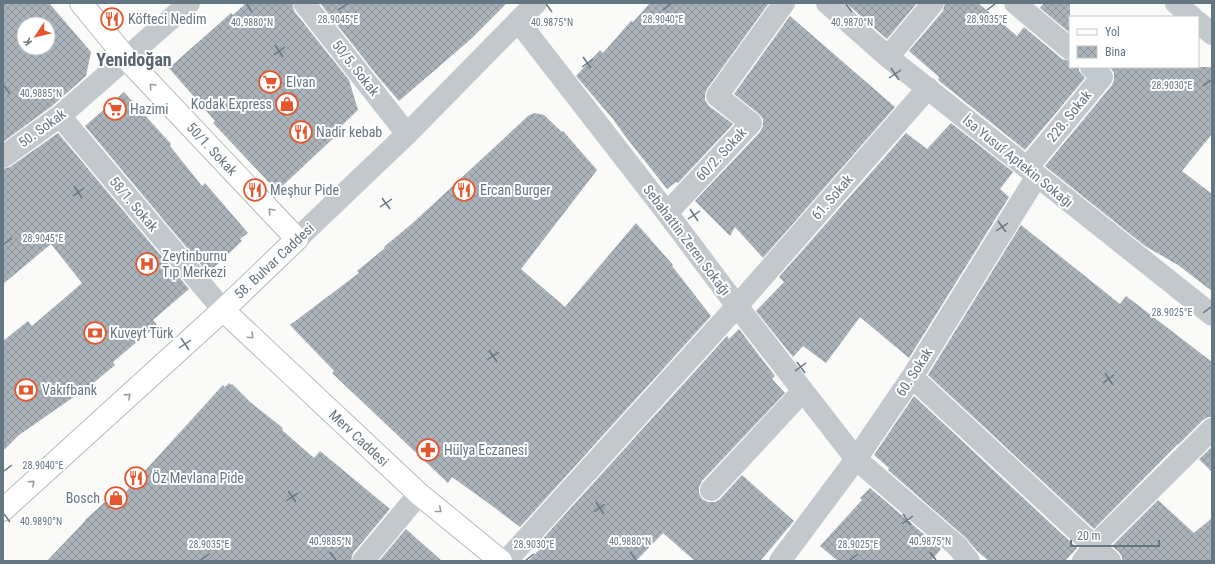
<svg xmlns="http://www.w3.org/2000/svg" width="1215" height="564" viewBox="0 0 1215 564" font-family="'Roboto Condensed',sans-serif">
<defs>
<pattern id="building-cross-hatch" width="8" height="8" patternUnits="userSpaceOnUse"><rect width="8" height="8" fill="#aab3b9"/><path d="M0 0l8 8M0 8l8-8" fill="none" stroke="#8e969c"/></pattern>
</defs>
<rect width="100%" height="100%" fill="#fafaf8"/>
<!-- building -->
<path fill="url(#building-cross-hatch)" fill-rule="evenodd" d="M 3,3 L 49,3 L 91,52 L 86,76 L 52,106 L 3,142 ZM 24,24 L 48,24 L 48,48 L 24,48 Z
M 246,3 L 292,3 L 294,11 L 349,80 L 358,110 L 338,129 L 340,132 L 277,191 L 213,123 L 215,121 L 169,68 L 231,13 L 233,15 Z
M 320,3 L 507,3 L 471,39 L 399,101 L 379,78 Z
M 650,3 L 769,3 L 707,89 L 705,94 L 705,100 L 709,106 L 733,124 L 678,183 L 676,182 L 667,189 L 625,136 L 613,119 L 576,76 L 600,50 L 603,53 L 631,21 L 633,22 Z
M 846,3 L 917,3 L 887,39 Z
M 945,3 L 978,3 L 1017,36 L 1024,27 L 1062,59 L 1070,61 L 1070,67 L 1079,67 L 1079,71 L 1085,78 L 1025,150 L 938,80 L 939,77 L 909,51 L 943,11 Z
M 1044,3 L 1070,3 L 1070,33 L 1040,8 Z
M 790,16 L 895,107 L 763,258 L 735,227 L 730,236 L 695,201 L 760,132 L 763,126 L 763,119 L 759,114 L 734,94 Z
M 1110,67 L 1212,67 L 1212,134 L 1182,171 L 1212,194 L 1212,291 L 1178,265 L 1145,246 L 1045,166 L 1112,85 L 1114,80 L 1114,73 Z
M 124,92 L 171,144 L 170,146 L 202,186 L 205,183 L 248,233 L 240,239 L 242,241 L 208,273 L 85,126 Z
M 534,113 L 544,115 L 562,132 L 563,131 L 597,170 L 521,269 L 565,307 L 636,223 L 673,265 L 672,266 L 711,316 L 520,527 L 491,505 L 452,477 L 448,483 L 332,373 L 334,371 L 290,325 L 359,273 L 357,271 L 385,248 L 384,247 L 415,221 L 528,116 Z
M 951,123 L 1013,172 L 1000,189 L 1009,197 L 909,358 L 860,317 L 826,363 L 803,346 L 793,357 L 756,311 L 784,282 L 779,277 L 906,133 L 927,149 Z
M 58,133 L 189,289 L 153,320 L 157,325 L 113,362 L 115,365 L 91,385 L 19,435 L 3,451 L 3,341 L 28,321 L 32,326 L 82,283 L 51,244 L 3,284 L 3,169 L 10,167 Z
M 1021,225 L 1120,304 L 1126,296 L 1212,362 L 1212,417 L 1208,417 L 1203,420 L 1178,445 L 1178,444 L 1094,529 L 928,375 Z
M 739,329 L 775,376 L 772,379 L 785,393 L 702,481 L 699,487 L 699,493 L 702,499 L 708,502 L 715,502 L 720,499 L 742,475 L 794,521 L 760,561 L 695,561 L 663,533 L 636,561 L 528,561 L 543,546 L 539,543 L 727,336 L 729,339 Z
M 229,383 L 231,385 L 232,384 L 250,402 L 283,428 L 282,430 L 314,458 L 320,451 L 390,509 L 353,553 L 351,561 L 47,561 L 85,521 L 85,520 L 117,491 L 122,496 L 223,385 L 225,387 Z
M 914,396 L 1077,548 L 1065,561 L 989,561 L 977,551 L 966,538 L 888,470 L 889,468 L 874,455 Z
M 1212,447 L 1212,472 L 1199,459 Z
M 870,488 L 941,549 L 931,561 L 838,561 L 820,546 L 862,500 L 860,498 Z
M 1158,500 L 1194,533 L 1212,518 L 1212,561 L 1122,561 L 1122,557 L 1119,552 L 1112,546 Z
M 406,529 L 442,561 L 379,561 Z"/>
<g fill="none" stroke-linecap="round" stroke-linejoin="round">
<!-- major casing -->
<g stroke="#b5babe" stroke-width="24">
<path id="major" d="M 223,310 L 419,494 L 501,561
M 3,510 L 223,310 L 297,239 L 126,58 L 81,3"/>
</g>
<!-- minor -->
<path stroke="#c3c8cc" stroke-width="22" d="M 304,3 L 407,134
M 827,3 L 888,57 L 1212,315
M 1015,3 L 1070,49
M 1176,3 L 1192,17
M 518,21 L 667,213 L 737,306 L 856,459 L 958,547 L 969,561
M 1198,22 L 1212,34
M 888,57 L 933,3
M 60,116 L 223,310
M 3,157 L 60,116 L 189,3
M 1027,168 L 1102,77 L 1091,67
M 667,213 L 751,123 L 717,96 L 784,3
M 297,239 L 407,134 L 536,3
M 912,377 L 1110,561
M 711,490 L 803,391
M 363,561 L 419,494
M 506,561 L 737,306 L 928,88
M 780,561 L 856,459 L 912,377 L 1037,176
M 1083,561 L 1094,546 L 1212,429"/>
<!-- major -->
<use href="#major" stroke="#fff" stroke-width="22"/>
</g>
<!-- one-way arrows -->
<defs><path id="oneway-chevron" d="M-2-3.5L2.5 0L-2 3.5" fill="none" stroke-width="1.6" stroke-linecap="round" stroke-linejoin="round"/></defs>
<g stroke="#939fa8">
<use href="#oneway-chevron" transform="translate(152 86) rotate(-133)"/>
<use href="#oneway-chevron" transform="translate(271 211) rotate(-133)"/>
<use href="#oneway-chevron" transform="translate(251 336) rotate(43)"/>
<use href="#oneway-chevron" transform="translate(128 396) rotate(-42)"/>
<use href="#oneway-chevron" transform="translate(32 483) rotate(-42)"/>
<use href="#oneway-chevron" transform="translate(439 510) rotate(39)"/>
</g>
<!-- ticks -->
<path fill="none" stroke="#657683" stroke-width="1.5" d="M 247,4 L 252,12M 546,4 L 552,12M 846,4 L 852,12M 338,10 L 347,4M 663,10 L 671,4M 987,10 L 995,4M 275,45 L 283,57M 274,55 L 285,47M 583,57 L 591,68M 582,67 L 593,59M 891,68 L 899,80M 889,78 L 901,70M 4,86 L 10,94M 1203,86 L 1211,80M 74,186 L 82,198M 73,196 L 84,188M 382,198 L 390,209M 380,207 L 392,199M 690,209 L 698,221M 688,219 L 700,211M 998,221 L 1006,232M 996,231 L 1008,223M 4,244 L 12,238M 1203,313 L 1211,307M 181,338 L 189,350M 179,348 L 191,340M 489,350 L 497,362M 487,360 L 499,352M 797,362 L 805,373M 795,371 L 806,363M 1105,373 L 1113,385M 1103,383 L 1114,375M 4,471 L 12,465M 288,491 L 296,502M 286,501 L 298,493M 596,502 L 604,514M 594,512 L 605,504M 4,514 L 10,522M 903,514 L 911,525M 902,524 L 913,516M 330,552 L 336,560M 630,552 L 636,560M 930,552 L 936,560M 201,560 L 209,554M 526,560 L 534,554M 850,560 L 858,554"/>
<!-- icons -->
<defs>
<g id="restaurant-ring" transform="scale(1.15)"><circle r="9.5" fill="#fff" stroke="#e4572e" stroke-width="1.5"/><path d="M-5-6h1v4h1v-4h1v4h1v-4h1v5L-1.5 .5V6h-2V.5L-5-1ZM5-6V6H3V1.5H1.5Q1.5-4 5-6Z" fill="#e4572e"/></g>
<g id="supermarket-ring" transform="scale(1.15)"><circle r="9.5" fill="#fff" stroke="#e4572e" stroke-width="1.5"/><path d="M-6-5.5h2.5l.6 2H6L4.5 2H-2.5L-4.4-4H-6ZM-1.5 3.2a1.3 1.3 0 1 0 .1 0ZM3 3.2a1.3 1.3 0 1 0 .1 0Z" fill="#e4572e"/></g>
<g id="shop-ring" transform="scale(1.15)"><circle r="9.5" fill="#fff" stroke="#e4572e" stroke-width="1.5"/><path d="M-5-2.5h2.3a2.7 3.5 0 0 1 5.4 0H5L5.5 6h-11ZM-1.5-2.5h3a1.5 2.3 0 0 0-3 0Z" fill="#e4572e"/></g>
<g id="hospital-ring" transform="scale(1.15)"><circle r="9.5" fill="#fff" stroke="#e4572e" stroke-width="1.5"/><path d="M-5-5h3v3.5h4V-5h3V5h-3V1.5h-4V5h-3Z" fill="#e4572e"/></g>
<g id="bank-ring" transform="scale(1.15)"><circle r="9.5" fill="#fff" stroke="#e4572e" stroke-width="1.5"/><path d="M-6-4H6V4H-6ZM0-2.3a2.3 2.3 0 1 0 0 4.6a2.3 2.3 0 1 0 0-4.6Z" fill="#e4572e"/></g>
<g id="pharmacy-ring" transform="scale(1.15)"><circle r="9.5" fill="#fff" stroke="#e4572e" stroke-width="1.5"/><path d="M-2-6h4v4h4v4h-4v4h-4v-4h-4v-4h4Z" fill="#e4572e"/></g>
</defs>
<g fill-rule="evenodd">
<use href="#restaurant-ring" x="112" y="19"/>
<use href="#supermarket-ring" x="270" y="82"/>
<use href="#shop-ring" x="287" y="104"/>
<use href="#supermarket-ring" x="115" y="109"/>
<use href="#restaurant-ring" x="301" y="132"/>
<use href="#restaurant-ring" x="255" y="190"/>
<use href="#restaurant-ring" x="464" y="190"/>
<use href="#hospital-ring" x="147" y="264"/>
<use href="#bank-ring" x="95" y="333"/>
<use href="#bank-ring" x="26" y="390"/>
<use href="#pharmacy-ring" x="428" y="450"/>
<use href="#restaurant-ring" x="136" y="478"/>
<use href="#shop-ring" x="116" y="498"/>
</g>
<g text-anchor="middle" stroke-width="4" stroke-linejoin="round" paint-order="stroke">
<!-- poi labels -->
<g font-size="14" fill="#657683" stroke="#fff" text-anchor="start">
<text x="128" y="24">Köfteci Nedim</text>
<text x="286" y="87">Elvan</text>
<text x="272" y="109" text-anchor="end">Kodak Express</text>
<text x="130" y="114">Hazimi</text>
<text x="316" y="137">Nadir kebab</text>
<text x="270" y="195">Meşhur Pide</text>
<text x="480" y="195">Ercan Burger</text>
<text x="162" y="261">Zeytinburnu<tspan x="162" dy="16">Tıp Merkezi</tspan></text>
<text x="110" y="338">Kuveyt Türk</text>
<text x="42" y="395">Vakıfbank</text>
<text x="444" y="455">Hülya Eczanesi</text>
<text x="152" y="483">Öz Mevlana Pide</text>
<text x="100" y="503" text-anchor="end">Bosch</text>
</g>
<!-- street labels -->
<g font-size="14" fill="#657683" stroke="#fff">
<text transform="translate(356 68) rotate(52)" y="5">50/5. Sokak</text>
<text transform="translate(1069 116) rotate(-51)" y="5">228. Sokak</text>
<text transform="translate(42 128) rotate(-36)" y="5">50. Sokak</text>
<text transform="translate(212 149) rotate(47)" y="5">50/1. Sokak</text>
<text transform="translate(721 154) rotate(-47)" y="5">60/2. Sokak</text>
<text transform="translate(1018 161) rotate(39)" y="5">İsa Yusuf Aptekin Sokağı</text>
<text transform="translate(832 197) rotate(-49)" y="5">61. Sokak</text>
<text transform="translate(134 204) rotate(50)" y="5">58/1. Sokak</text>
<text transform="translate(687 240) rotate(53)" y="5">Sebahattin Zeren Sokağı</text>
<text transform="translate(274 261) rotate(-43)" y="5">58. Bulvar Caddesi</text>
<text transform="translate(914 372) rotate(-57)" y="5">60. Sokak</text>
<text transform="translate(359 438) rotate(43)" y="5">Merv Caddesi</text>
</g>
<!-- district labels -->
<g font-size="18" font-weight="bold" fill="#57646e" stroke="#fff">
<text x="134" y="66">Yenidoğan</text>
</g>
</g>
<g font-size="10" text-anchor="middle" fill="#657683" stroke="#fff" stroke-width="4" stroke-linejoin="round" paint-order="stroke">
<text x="338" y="23">28.9045°E</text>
<text x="663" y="23">28.9040°E</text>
<text x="987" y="23">28.9035°E</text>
<text x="852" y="26">40.9870°N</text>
<text x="252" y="26">40.9880°N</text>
<text x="552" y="26">40.9875°N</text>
<text x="1172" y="89">28.9030°E</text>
<text x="41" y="97">40.9885°N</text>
<text x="43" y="242">28.9045°E</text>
<text x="1172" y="316">28.9025°E</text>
<text x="43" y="469">28.9040°E</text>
<text x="41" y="525">40.9890°N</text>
<text x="330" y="545">40.9885°N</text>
<text x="630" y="545">40.9880°N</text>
<text x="930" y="545">40.9875°N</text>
<text x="209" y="548">28.9035°E</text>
<text x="534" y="548">28.9030°E</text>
<text x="858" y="548">28.9025°E</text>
</g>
<!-- border -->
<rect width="1215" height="564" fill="none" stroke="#657683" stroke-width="8"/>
<!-- legend -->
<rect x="1069" y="16" width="130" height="52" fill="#ffffff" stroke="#c1c8cd"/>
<rect x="1077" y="29" width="20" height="6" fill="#ffffff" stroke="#c1c8cd"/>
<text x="1105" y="36" font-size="12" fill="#657683">Yol</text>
<rect x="1077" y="46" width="20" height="12" fill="url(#building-cross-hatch)" stroke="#c1c8cd"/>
<text x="1105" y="56" font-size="12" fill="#657683">Bina</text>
<!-- north arrow -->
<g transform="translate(36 36) rotate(235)"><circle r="19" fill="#ffffff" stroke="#c1c8cd"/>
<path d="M0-3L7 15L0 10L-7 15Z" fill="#e4572e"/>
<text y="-6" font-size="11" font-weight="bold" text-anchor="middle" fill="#657683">K</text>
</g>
<!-- scale -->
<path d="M1071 540v6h88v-6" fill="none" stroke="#657683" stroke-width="2"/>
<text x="1077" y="540" font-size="12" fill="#657683" stroke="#ffffff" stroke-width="3" paint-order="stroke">20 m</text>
</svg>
